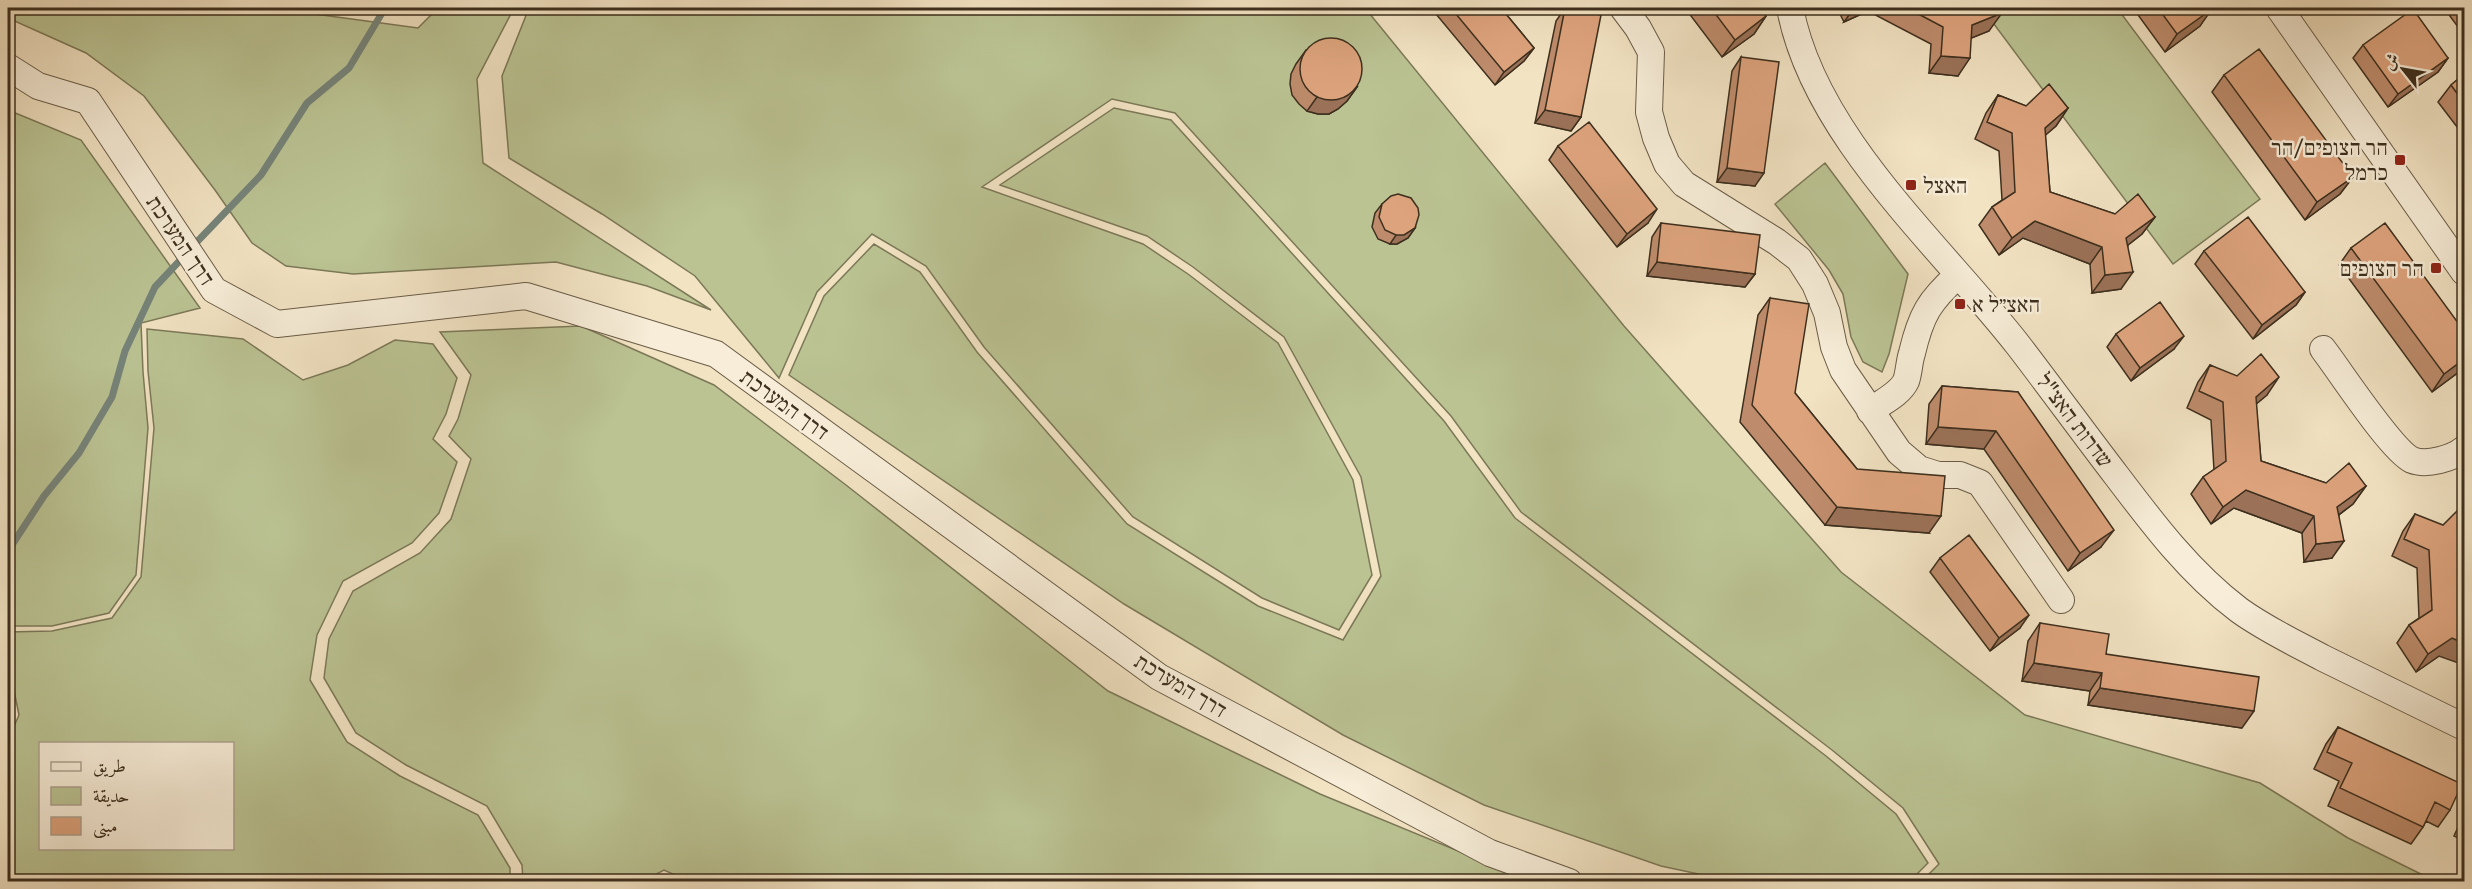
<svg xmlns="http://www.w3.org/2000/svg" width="2472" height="889" viewBox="0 0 2472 889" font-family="'Gentium Book Plus',Amiri,'Frank Ruhl Libre',serif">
<rect width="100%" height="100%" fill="#f2e3c3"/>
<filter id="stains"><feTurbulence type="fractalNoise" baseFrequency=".00333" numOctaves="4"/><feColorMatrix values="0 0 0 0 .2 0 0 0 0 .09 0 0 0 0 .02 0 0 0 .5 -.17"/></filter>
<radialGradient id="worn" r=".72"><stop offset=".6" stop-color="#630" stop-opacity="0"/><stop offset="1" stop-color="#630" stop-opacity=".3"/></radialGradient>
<!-- green -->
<path fill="#bbc393" stroke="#7c7958" stroke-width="1.5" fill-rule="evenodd" d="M 8,8 L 295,8 L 300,12 L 418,28 L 438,8 L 514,8 L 477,79 L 483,163 L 711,310 L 647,286 L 556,262 L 353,274 L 286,266 L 252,243 L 215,190 L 144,96 L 86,53 L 10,19 L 8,15 Z
M 529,8 L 1365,8 L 1624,326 L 1841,572 L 2025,715 L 2260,783 L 2348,838 L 2435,881 L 1922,881 L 1939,864 L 1903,808 L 1832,750 L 1521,512 L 1451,416 L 1175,113 L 1112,99 L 982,187 L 1143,244 L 1188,274 L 1278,343 L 1353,480 L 1372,575 L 1339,630 L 1262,598 L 1133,517 L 984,347 L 926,266 L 872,234 L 817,292 L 779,378 L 695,276 L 602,214 L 509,158 L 502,76 Z
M 1982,8 L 2117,8 L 2260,199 L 2173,264 Z
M 1114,108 L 1171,120 L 1444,421 L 1515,518 L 1826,756 L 1896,814 L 1928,863 L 1910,881 L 1731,881 L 1661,866 L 1484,805 L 1343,735 L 1124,604 L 789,375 L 824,296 L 874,244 L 920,272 L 977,352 L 1127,524 L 1258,606 L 1343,640 L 1381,576 L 1361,477 L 1284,337 L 1193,267 L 1147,236 L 1000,185 Z
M 8,110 L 81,140 L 200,308 L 141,323 L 143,372 L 148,428 L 136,575 L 109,613 L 52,626 L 8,626 Z
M 1825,163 L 1908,274 L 1889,354 L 1882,372 L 1863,362 L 1851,337 L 1843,294 L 1829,270 L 1775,204 Z
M 581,326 L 714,385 L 846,485 L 1108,691 L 1320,794 L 1531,881 L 691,882 L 664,870 L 643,881 L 523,881 L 522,865 L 487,806 L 406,765 L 356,733 L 324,678 L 329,639 L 353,591 L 420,553 L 451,519 L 471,459 L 449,436 L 458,419 L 471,375 L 440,332 Z
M 147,329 L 243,339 L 303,380 L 348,365 L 395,340 L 433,344 L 457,378 L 446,414 L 433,439 L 457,462 L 439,513 L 412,543 L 343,581 L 317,635 L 310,680 L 347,742 L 400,776 L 478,815 L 510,868 L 510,881 L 8,881 L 8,740 L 19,715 L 8,661 L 8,632 L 52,631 L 112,618 L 141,577 L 154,428 L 148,371 ZM 40,744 L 232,744 L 232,848 L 40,848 Z"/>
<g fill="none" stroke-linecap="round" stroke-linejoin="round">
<!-- stream -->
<path stroke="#76847a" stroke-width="7" d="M 8,15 L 21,8
M 192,247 L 261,175 L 307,103 L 349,68 L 385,8
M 8,551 L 44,496 L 79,453 L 112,397 L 125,351 L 155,287 L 185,255"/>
<!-- street casing -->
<g stroke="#6a5c47" stroke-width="28">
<path id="street" d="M 1623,8 L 1638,28 L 1651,52 L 1649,112 L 1656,138 L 1667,164 L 1684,184 L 1777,242 L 1799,259 L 1815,284 L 1827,313 L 1834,347 L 1843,370 L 1899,452 L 1919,469 L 1938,475 L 1960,475 L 1980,483 L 2061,600
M 1790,8 C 1814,136 1940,245 2018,345 C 2051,388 2083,432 2116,475 C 2153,524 2190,573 2239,610 C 2265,629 2295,643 2323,658 C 2370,681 2417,704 2464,727
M 2279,8 L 2464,272
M 8,67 L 38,86 L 88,101 L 214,290 L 277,324 L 526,296 L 716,354 L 1159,677 L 1490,853 L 1569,882
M 2323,349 C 2340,371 2391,450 2412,460 C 2427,466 2453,458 2464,449
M 1870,411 C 1882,402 1900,394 1906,381 C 1909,373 1909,362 1912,353 C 1921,315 1929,301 1958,275"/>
</g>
<!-- street -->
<use href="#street" stroke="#f7edd8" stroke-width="26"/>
</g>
<!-- wall -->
<path fill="#be8c6c" stroke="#3d2f1e" stroke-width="1.5" d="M 1431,8 L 1501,8 L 1534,48 L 1524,61 L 1495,85 Z
M 1565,8 L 1581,117 L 1571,131 L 1535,123 L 1556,21 Z
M 1685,8 L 1760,8 L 1766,16 L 1754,34 L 1722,57 Z
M 1837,8 L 1999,8 L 1989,31 L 1971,38 L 1958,76 L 1929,73 L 1931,44 L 1868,11 L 1844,22 Z
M 2133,8 L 2211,8 L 2200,26 L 2165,52 Z
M 2444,8 L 2464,8 L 2464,22 L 2458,27 Z
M 2363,45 L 2448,58 L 2438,72 L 2388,107 L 2353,58 Z
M 1306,50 L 1357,87 L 1347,101 L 1338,109 L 1329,114 L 1318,114 L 1307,111 L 1299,104 L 1292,95 L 1290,84 L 1291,74 L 1296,64 Z
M 1741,57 L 1755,186 L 1717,182 L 1732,71 Z
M 2464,74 L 2464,136 L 2438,102 L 2451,85 Z
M 2224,75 L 2353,177 L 2340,194 L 2305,220 L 2212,92 Z
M 1998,95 L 2026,106 L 2068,108 L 2056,126 L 2045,135 L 2050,192 L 2115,214 L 2155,217 L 2142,234 L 2128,245 L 2121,289 L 2092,293 L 2090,264 L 2023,238 L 1999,255 L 1979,225 L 1992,207 L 2002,200 L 1999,151 L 1975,139 L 1986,113 Z
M 1558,146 L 1648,223 L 1617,247 L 1549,160 Z
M 1382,204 L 1415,228 L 1408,238 L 1397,244 L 1390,244 L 1378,239 L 1372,227 L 1375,213 Z
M 1661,223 L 1755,274 L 1745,287 L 1647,276 L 1652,237 Z
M 2351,248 L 2464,331 L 2464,368 L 2432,392 L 2339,265 Z
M 2204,251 L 2305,292 L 2296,305 L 2253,339 L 2195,264 Z
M 1770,298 L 1795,393 L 1857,469 L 1929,533 L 1825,525 L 1740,422 L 1758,315 Z
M 2116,334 L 2174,349 L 2131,381 L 2107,347 Z
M 2210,365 L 2267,395 L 2256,404 L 2261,461 L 2326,483 L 2366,486 L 2353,504 L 2339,515 L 2332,558 L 2304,562 L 2302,533 L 2234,508 L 2211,524 L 2191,494 L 2203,477 L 2214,470 L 2211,420 L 2187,408 L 2198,382 Z
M 1942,386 L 2018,392 L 2101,547 L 2068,571 L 1984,449 L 1926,444 L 1929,404 Z
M 2415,514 L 2461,552 L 2439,656 L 2416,672 L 2397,643 L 2409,625 L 2419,618 L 2417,568 L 2392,556 L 2403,531 Z
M 1940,558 L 2020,628 L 1990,651 L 1930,572 Z
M 2040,623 L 2106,654 L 2242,728 L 2088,705 L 2090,691 L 2022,681 L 2028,641 Z
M 2338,727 L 2450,810 L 2438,827 L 2426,821 L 2423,827 L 2411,844 L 2328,806 L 2339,781 L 2314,769 L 2326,744 Z
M 2464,814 L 2464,841 L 2454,836 Z"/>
<!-- shaded-wall -->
<path fill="#9b7258" stroke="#3d2f1e" stroke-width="1.5" d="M 1854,8 L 1871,8 L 1868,11 L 1844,22 Z
M 2212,9 L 2200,26 L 2165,52 L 2177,34 Z
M 2002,13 L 1989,31 L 1959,43 L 1972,25 Z
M 1766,16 L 1754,34 L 1722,57 L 1735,40 Z
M 2464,18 L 2464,22 L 2458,27 Z
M 1534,48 L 1524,61 L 1495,85 L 1504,72 Z
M 1941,56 L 1970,58 L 1958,76 L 1929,73 Z
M 2448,58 L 2438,72 L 2388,107 L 2398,94 Z
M 1357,87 L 1347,101 L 1338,109 L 1329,114 L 1318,114 L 1307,111 L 1317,97 Z
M 2068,108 L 2056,126 L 2033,146 L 2045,128 Z
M 1545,110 L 1581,117 L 1571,131 L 1535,123 Z
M 1727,168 L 1764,173 L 1755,186 L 1717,182 Z
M 2353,177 L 2340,194 L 2305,220 L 2317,202 Z
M 1657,209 L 1648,223 L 1617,247 L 1627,234 Z
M 2155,217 L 2142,234 L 2114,256 L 2126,238 Z
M 2035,221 L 2102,247 L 2090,264 L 2023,238 L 1999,255 L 2012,238 Z
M 1415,228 L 1408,238 L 1397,244 L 1390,244 L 1396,235 Z
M 1657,262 L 1755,274 L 1745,287 L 1647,276 Z
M 2133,272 L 2121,289 L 2092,293 L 2105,275 Z
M 2305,292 L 2296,305 L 2253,339 L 2262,325 Z
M 2184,336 L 2174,349 L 2131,381 L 2140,368 Z
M 2464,359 L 2464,368 L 2432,392 L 2444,374 Z
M 2279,377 L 2267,395 L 2243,415 L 2256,397 Z
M 1938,427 L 1996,431 L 1984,449 L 1926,444 Z
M 2366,486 L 2353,504 L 2325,525 L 2337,507 Z
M 2246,490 L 2314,516 L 2302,533 L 2234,508 L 2211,524 L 2223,507 Z
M 1837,507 L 1941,516 L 1929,533 L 1825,525 Z
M 2114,530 L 2101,547 L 2068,571 L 2080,553 Z
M 2344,541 L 2332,558 L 2304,562 L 2316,544 Z
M 2464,542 L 2464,549 L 2448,563 L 2461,546 Z
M 2029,615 L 2020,628 L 1990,651 L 1999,638 Z
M 2452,638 L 2464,643 L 2464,665 L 2439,656 L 2416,672 L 2428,654 Z
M 2034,663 L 2102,673 L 2090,691 L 2022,681 Z
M 2100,688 L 2254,711 L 2242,728 L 2088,705 Z"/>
<!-- building -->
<path fill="#dda37d" stroke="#3d2f1e" stroke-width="1.5" d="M 1451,8 L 1501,8 L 1534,48 L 1504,72 Z
M 1565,8 L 1601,15 L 1581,117 L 1545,110 Z
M 1711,8 L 1760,8 L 1766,16 L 1735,40 Z
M 1907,8 L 1999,8 L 2002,13 L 1972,25 L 1970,58 L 1941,56 L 1943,27 Z
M 2158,8 L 2211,8 L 2212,9 L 2177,34 Z
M 2413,9 L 2448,58 L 2398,94 L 2363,45 Z
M1300 69a31 31 0 1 1 62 0a31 31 0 1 1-62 0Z
M 2259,49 L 2353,177 L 2317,202 L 2224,75 Z
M 1741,57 L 1779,62 L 1764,173 L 1727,168 Z
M 2464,74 L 2464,103 L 2451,85 Z
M 2049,84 L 2068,108 L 2045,128 L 2050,192 L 2115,214 L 2138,194 L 2155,217 L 2126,238 L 2133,272 L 2105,275 L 2102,247 L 2035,221 L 2012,238 L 1992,207 L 2015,192 L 2012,133 L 1987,122 L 1998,95 L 2026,106 Z
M 1589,122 L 1657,209 L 1627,234 L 1558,146 Z
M 1398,194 L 1411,198 L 1418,208 L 1419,215 L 1415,228 L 1404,235 L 1396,235 L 1385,230 L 1379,217 L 1382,204 L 1391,196 Z
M 2248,217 L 2305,292 L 2262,325 L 2204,251 Z
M 1661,223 L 1760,235 L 1755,274 L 1657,262 Z
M 2385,223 L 2464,331 L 2464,359 L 2444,374 L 2351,248 Z
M 1770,298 L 1809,304 L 1795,393 L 1857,469 L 1945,476 L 1941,516 L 1837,507 L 1752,405 Z
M 2160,302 L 2184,336 L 2140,368 L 2116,334 Z
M 2261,354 L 2279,377 L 2256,397 L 2261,461 L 2326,483 L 2349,463 L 2366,486 L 2337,507 L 2344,541 L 2316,544 L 2314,516 L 2246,490 L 2223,507 L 2203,477 L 2226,461 L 2223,402 L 2199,391 L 2210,365 L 2237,376 Z
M 1942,386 L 2018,392 L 2114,530 L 2080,553 L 1996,431 L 1938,427 Z
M 2464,504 L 2464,542 L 2461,546 L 2464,591 L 2464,643 L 2452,638 L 2428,654 L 2409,625 L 2432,610 L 2429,550 L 2404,539 L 2415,514 L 2443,525 Z
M 1969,535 L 2029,615 L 1999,638 L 1940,558 Z
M 2040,623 L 2109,634 L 2106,654 L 2259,677 L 2254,711 L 2100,688 L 2102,673 L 2034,663 Z
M 2338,727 L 2462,784 L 2450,810 L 2435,802 L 2423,827 L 2340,788 L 2352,763 L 2327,752 Z"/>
<!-- markers -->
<g fill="#8f2418" stroke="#f7edd8" stroke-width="2">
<rect x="2394" y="154" width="12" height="12" rx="3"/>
<rect x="1905" y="179" width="12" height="12" rx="3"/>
<rect x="2430" y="262" width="12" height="12" rx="3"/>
<rect x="1954" y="298" width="12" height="12" rx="3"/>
</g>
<g text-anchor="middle" stroke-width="5" stroke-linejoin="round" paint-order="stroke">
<!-- poi labels -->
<g font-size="22" fill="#3d2f1e" stroke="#f7edd8" text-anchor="end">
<text x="2388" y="155">הר הצופים/הר<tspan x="2388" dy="25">כרמל</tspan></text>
<text x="1923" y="193" text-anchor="start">האצל</text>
<text x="2424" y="276">הר הצופים</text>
<text x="1972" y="312" text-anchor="start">האצ״ל א</text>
</g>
<!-- street labels -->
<g font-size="22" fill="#3d2f1e" stroke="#f7edd8">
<text transform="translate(181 240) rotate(56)" y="8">דרך המערכת</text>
<text transform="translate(785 404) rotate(36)" y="8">דרך המערכת</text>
<text transform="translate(2075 420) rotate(53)" y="8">שדרות האצ"ל</text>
<text transform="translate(1181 685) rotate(31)" y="8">דרך המערכת</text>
</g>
</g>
<!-- margin -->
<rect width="2472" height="889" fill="none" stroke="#f2e3c3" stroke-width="30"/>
<rect x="9" y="9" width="2454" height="871" fill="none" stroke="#3d2f1e" stroke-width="3"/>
<rect x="15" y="15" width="2442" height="859" fill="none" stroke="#3d2f1e" stroke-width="1.5"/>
<!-- legend -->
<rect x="39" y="742" width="195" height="108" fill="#f7edd8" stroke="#ada18e" stroke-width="1.5"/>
<rect x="51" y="762" width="30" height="9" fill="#f7edd8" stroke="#ada18e" stroke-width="1.5"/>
<text x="93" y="772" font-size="18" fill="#3d2f1e">طريق</text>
<rect x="51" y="787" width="30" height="18" fill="#bbc393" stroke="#ada18e" stroke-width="1.5"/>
<text x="93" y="802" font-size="18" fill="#3d2f1e">حديقة</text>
<rect x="51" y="817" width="30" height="18" fill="#dda37d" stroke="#ada18e" stroke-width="1.5"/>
<text x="93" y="832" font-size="18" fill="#3d2f1e">مبنى</text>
<!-- north arrow -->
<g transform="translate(2403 69) rotate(301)" stroke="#f7edd8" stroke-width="4.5" paint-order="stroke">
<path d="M0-4.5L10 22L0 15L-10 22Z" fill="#3d2f1e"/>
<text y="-9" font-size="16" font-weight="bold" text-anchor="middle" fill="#3d2f1e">ش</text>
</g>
<rect width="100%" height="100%" filter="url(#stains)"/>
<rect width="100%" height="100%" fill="url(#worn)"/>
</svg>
